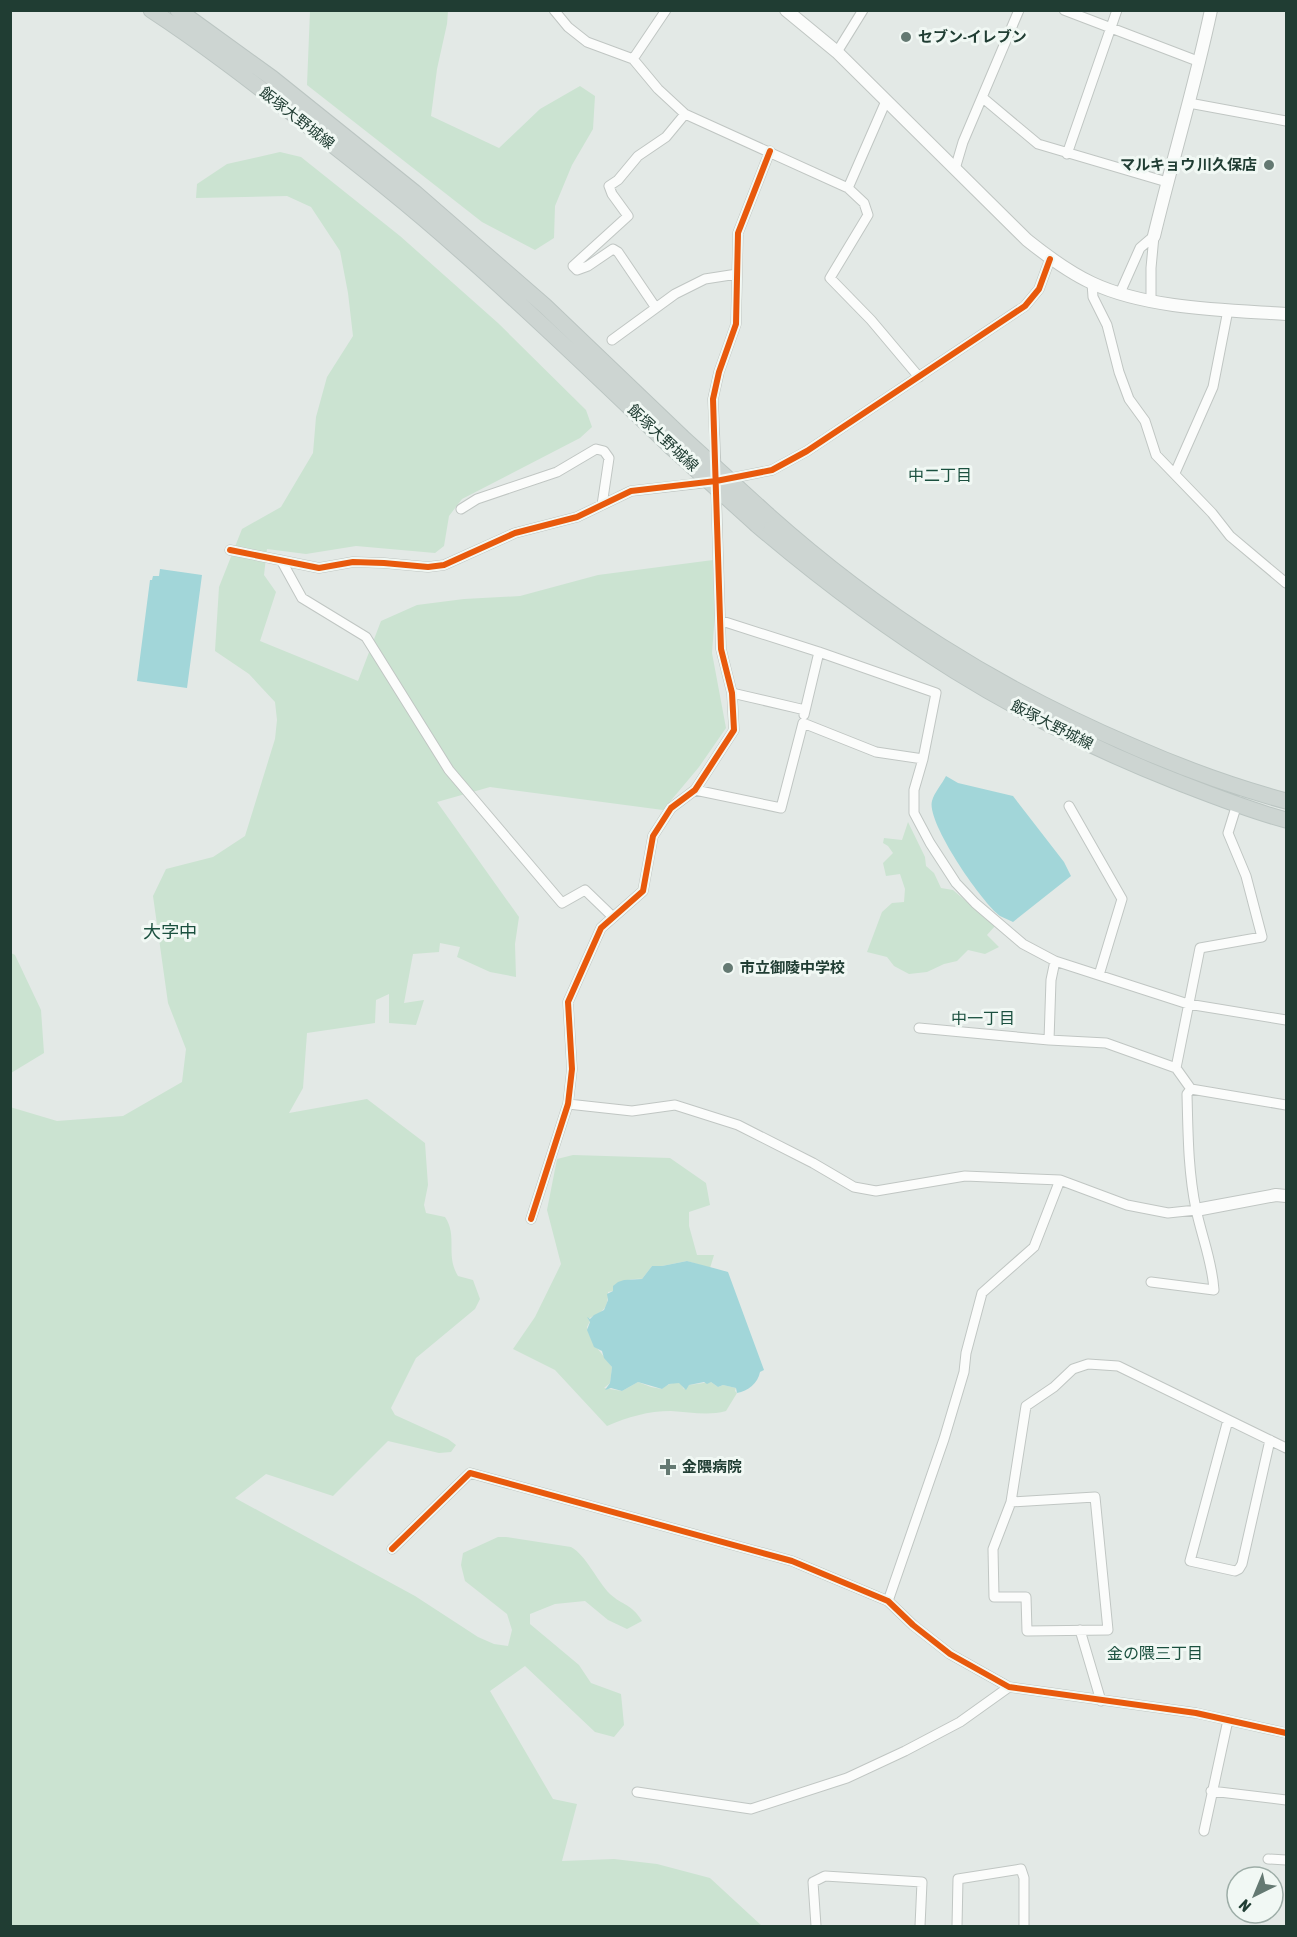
<svg xmlns="http://www.w3.org/2000/svg" width="1297" height="1937" viewBox="0 0 1297 1937" font-family="'Asap Condensed','Noto Sans JP',sans-serif">
<rect width="100%" height="100%" fill="#e3e9e6"/>
<!-- green -->
<path fill="#cbe3d1" d="M 448,11 L 447,24 L 437,69 L 431,116 L 499,148 L 540,109 L 580,86 L 595,96 L 593,129 L 572,165 L 555,206 L 554,238 L 535,250 L 482,222 L 307,85 L 310,11 Z
M 280,152 L 301,157 L 400,236 L 498,323 L 586,410 L 592,427 L 580,438 L 462,499 L 449,516 L 444,546 L 435,553 L 356,546 L 306,554 L 267,549 L 264,575 L 276,592 L 260,641 L 358,681 L 381,621 L 417,605 L 464,599 L 520,596 L 598,575 L 713,560 L 715,613 L 712,653 L 726,728 L 699,767 L 663,810 L 490,787 L 437,802 L 519,917 L 515,944 L 516,977 L 490,972 L 457,957 L 460,947 L 440,943 L 439,952 L 413,954 L 404,1003 L 424,1000 L 416,1025 L 389,1023 L 389,994 L 376,1000 L 375,1023 L 307,1033 L 303,1088 L 289,1113 L 367,1099 L 425,1143 L 428,1185 L 424,1205 L 426,1213 L 445,1217 C 458,1236 445,1255 458,1276 L 473,1280 L 480,1299 L 475,1309 L 416,1358 L 391,1408 L 395,1415 L 448,1439 L 456,1445 L 451,1452 L 439,1453 L 388,1441 L 333,1496 L 266,1474 L 235,1498 L 415,1596 L 478,1637 L 494,1644 L 508,1646 L 512,1630 L 507,1614 L 465,1581 L 461,1565 L 463,1553 L 498,1537 L 506,1537 L 571,1547 C 586,1555 597,1581 610,1594 C 623,1606 631,1603 642,1621 L 627,1629 L 608,1620 L 585,1601 L 555,1604 L 530,1614 L 530,1624 L 579,1665 L 591,1683 L 621,1694 L 624,1725 L 614,1737 L 595,1732 L 525,1666 L 490,1691 L 553,1799 L 577,1804 L 562,1861 L 614,1859 L 657,1864 L 710,1878 L 762,1926 L 11,1926 L 10,1107 L 57,1121 L 123,1116 L 182,1082 L 186,1049 L 168,1003 L 153,896 L 166,869 L 213,857 L 245,836 L 275,739 L 277,720 L 275,702 L 249,674 L 215,651 L 219,587 L 242,529 L 281,507 L 313,453 L 316,417 L 327,377 L 353,336 L 348,293 L 340,251 L 311,207 L 287,196 L 196,198 L 197,184 L 227,164 Z
M 908,822 L 925,857 L 926,866 L 934,873 L 941,888 L 953,890 L 995,926 L 987,935 L 999,947 L 985,954 L 968,950 L 957,961 L 944,964 L 927,972 L 909,974 L 894,966 L 887,957 L 867,952 L 882,912 L 892,903 L 904,902 L 905,889 L 900,874 L 886,876 L 883,863 L 893,853 L 888,846 L 883,843 L 884,838 L 902,840 Z
M 11,953 L 15,955 L 41,1010 L 44,1053 L 11,1073 Z
M 573,1155 L 670,1158 L 706,1183 L 710,1205 L 689,1212 L 689,1226 L 697,1255 L 714,1255 L 710,1268 L 687,1261 L 662,1266 L 652,1266 L 642,1279 C 631,1278 619,1281 613,1291 L 608,1292 C 608,1311 602,1311 588,1319 L 590,1321 L 587,1327 C 590,1343 603,1354 612,1367 L 610,1383 L 604,1388 L 622,1391 L 638,1382 L 651,1387 L 662,1389 C 668,1384 672,1382 680,1383 L 684,1389 L 689,1385 L 711,1382 L 718,1387 L 723,1385 L 736,1388 L 735,1391 L 737,1393 L 726,1411 C 708,1416 690,1412 671,1411 C 648,1411 628,1417 607,1426 L 555,1370 L 513,1349 L 535,1317 L 561,1264 L 547,1210 L 557,1159 Z"/>
<!-- water -->
<path fill="#a2d6d9" d="M 160,569 L 202,575 L 187,688 L 137,681 L 150,580 L 152,580 L 153,576 L 159,576 Z
M 946,776 L 958,783 L 1013,796 L 1064,862 L 1071,876 L 1013,922 C 1009,920 1004,918 1000,916 C 982,903 926,822 932,801 C 934,793 942,784 946,776 Z
M 687,1261 C 701,1265 715,1268 728,1272 L 764,1370 L 760,1372 C 758,1383 748,1391 737,1393 L 736,1388 L 723,1385 L 718,1387 L 711,1382 L 707,1384 L 704,1382 L 689,1385 L 686,1390 L 679,1383 L 669,1384 L 662,1389 L 638,1382 L 622,1391 L 611,1388 L 605,1390 L 610,1383 L 612,1367 L 604,1358 L 602,1351 L 594,1347 L 587,1330 L 590,1322 L 587,1317 L 590,1319 L 594,1315 L 604,1310 L 608,1300 L 607,1294 L 613,1291 L 613,1286 L 618,1282 L 624,1280 L 642,1279 L 652,1266 L 662,1266 Z"/>
<g fill="none" stroke-linecap="round" stroke-linejoin="round">
<!-- minor casing -->
<g stroke="#c0c6c3" stroke-width="11">
<path id="minor" d="M 554,10 L 568,27 L 587,42 L 633,59 L 658,89 L 685,114 L 848,188 L 864,203 L 868,215 L 830,278 L 871,320 L 919,377
M 1064,10 L 1200,62
M 837,52 L 863,10
M 633,59 L 666,10
M 983,98 L 1038,144 L 1167,182
M 1189,103 L 1286,121
M 1067,154 L 1117,10
M 955,169 L 963,142 L 1019,10
M 848,188 L 886,101
M 1092,283 L 1093,297 L 1107,325 L 1119,372 L 1129,399 L 1145,421 L 1156,455 L 1212,513 L 1230,536 L 1286,583
M 1120,293 L 1140,248 L 1154,236
M 1151,301 L 1151,268 L 1154,236
M 656,308 L 618,252 L 613,249 L 588,266 L 577,270 L 573,266 L 628,216 L 612,194 L 609,186 L 618,180 L 638,156 L 666,137 L 685,114
M 612,340 L 675,294 L 705,279 L 737,274
M 716,469 L 713,399 L 719,372 L 736,324 L 738,233 L 770,151
M 1175,473 L 1213,387 L 1228,310
M 727,479 L 772,470 L 807,451 L 1025,306 L 1039,289 L 1050,259
M 461,509 L 477,499 L 557,472 L 596,449 L 604,451 L 609,458 L 602,505
M 230,550 L 319,568 L 353,562 L 384,563 L 428,567 L 444,565 L 515,533 L 577,517 L 631,491 L 711,482
M 281,560 L 302,598 L 366,637 L 449,770 L 562,903 L 585,890 L 613,917
M 722,621 L 819,652 L 936,693 L 923,759 L 914,790 L 914,813 L 930,843 L 956,883 L 975,903 L 1023,944 L 1055,961 L 1188,1004 L 1286,1020
M 732,693 L 805,710
M 804,715 L 819,652
M 695,790 L 781,808 L 803,723 L 876,752 L 923,759
M 1069,806 L 1122,899 L 1099,975
M 1055,961 L 1051,980 L 1049,1040 L 1106,1043 L 1176,1068 L 1191,1089 L 1187,1094 C 1188,1132 1188,1171 1196,1209 C 1202,1238 1212,1260 1214,1290 L 1151,1282
M 919,1028 L 1049,1040
M 1176,1068 L 1200,948 L 1262,937 L 1246,876 L 1228,833 L 1237,804
M 1191,1089 L 1286,1105
M 568,1104 L 632,1111 L 675,1105 L 738,1125 L 813,1163 L 854,1187 L 876,1191 L 965,1176 L 1060,1180 L 1127,1205 L 1168,1213 L 1196,1210
M 531,1219 L 568,1104 L 572,1069 L 568,1002 L 601,928 L 643,891 L 653,836 L 671,808 L 695,790 L 734,730 L 732,693 L 721,649 L 716,489
M 1228,1420 L 1190,1561 L 1235,1571 L 1239,1569 L 1242,1564 L 1270,1440
M 1011,1502 L 1095,1497 L 1108,1630 L 1027,1631 L 1026,1597 L 994,1597 L 993,1549 L 1011,1502 L 1026,1406 L 1054,1387 L 1073,1369 L 1088,1364 L 1118,1366 L 1286,1448
M 392,1549 L 470,1473 L 792,1561 L 888,1601 L 913,1625 L 950,1654 L 1009,1687 L 1196,1713 L 1286,1733
M 888,1601 L 944,1439 L 964,1372 L 966,1353 L 982,1293 L 1034,1247 L 1060,1180
M 1080,1630 L 1101,1701
M 1211,1791 L 1286,1800
M 637,1792 L 751,1809 L 847,1778 L 905,1751 L 960,1722 L 1009,1687
M 1204,1831 L 1228,1720
M 1268,1859 L 1286,1860
M 816,1926 L 813,1882 L 825,1876 L 922,1882 L 920,1926
M 957,1926 L 958,1879 L 1021,1869 L 1024,1878 L 1024,1926"/>
</g>
<!-- tertiary casing -->
<g stroke="#c0c6c3" stroke-width="14">
<path id="tertiary" d="M 786,10 L 837,52 L 1027,240 C 1047,256 1068,272 1092,283 C 1147,309 1226,310 1286,314
M 1154,236 C 1172,161 1195,86 1211,10
M 1196,1210 L 1276,1195 L 1286,1196"/>
</g>
<!-- primary casing -->
<g stroke="#bbc5c2" stroke-width="17">
<path id="primary" d="M 151,10 C 203,44 252,82 301,120 C 356,163 411,206 462,252 C 534,315 602,381 671,447
M 178,10 L 272,78 L 414,192 L 545,306 L 681,436
M 768,515 C 879,614 996,688 1132,746 C 1182,768 1234,787 1286,801
M 757,525 C 886,635 1017,719 1175,781 C 1211,795 1248,810 1286,820"/>
</g>
<!-- minor -->
<use href="#minor" stroke="#fbfcfb" stroke-width="9"/>
<!-- tertiary -->
<use href="#tertiary" stroke="#fbfcfb" stroke-width="12"/>
<!-- primary -->
<use href="#primary" stroke="#cdd5d2" stroke-width="15"/>
<!-- primary-bridge casing -->
<g stroke="#bbc5c2" stroke-width="17" stroke-linecap="butt">
<path id="primary-bridge" d="M 681,436 L 768,515
M 671,447 L 757,525"/>
</g>
<!-- primary-bridge -->
<use href="#primary-bridge" stroke="#cdd5d2" stroke-width="15"/>
<!-- cycleway casing -->
<g stroke="#f1f8f4" stroke-width="10">
<path id="cycleway" d="M 230,550 L 319,568 L 353,562 L 384,563 L 428,567 L 444,565 L 515,533 L 577,517 L 631,491 L 716,481 L 772,470 L 807,451 L 1025,306 L 1039,289 L 1050,259
M 531,1219 L 568,1104 L 572,1069 L 568,1002 L 601,928 L 643,891 L 653,836 L 671,808 L 695,790 L 734,730 L 732,693 L 721,649 L 713,399 L 719,372 L 736,324 L 738,233 L 770,151
M 392,1549 L 470,1473 L 792,1561 L 888,1601 L 913,1625 L 950,1654 L 1009,1687 L 1196,1713 L 1286,1733"/>
</g>
<!-- cycleway -->
<use href="#cycleway" stroke="#e8590c" stroke-width="6"/>
</g>
<!-- markers -->
<g fill="#647972" stroke="#f1f8f4" stroke-width="2">
<circle cx="906" cy="37" r="6"/>
<circle cx="1269" cy="165" r="6"/>
<circle cx="728" cy="968" r="6"/>
<path d="M665 1458h6v6h6v6h-6v6h-6v-6h-6v-6h6z"/>
</g>
<g text-anchor="middle" stroke-width="6" stroke-linejoin="round" paint-order="stroke">
<!-- poi labels -->
<g font-size="15" font-weight="bold" fill="#203d33" stroke="#f1f8f4" text-anchor="start">
<text x="918" y="42">セブン-イレブン</text>
<text x="1257" y="170" text-anchor="end">マルキョウ 川久保店</text>
<text x="740" y="973">市立御陵中学校</text>
<text x="682" y="1472">金隈病院</text>
</g>
<!-- street labels -->
<g font-size="15" fill="#203d33" stroke="#f1f8f4">
<text transform="translate(297 118) rotate(38)" y="5">飯塚大野城線</text>
<text transform="translate(663 438) rotate(43)" y="5">飯塚大野城線</text>
<text transform="translate(1052 725) rotate(27)" y="5">飯塚大野城線</text>
</g>
<!-- neighbourhood labels -->
<g font-size="16" fill="#1b503f" stroke="#f1f8f4">
<text x="940" y="481">中二丁目</text>
<text x="983" y="1024">中一丁目</text>
<text x="1155" y="1659">金の隈三丁目</text>
</g>
<!-- quarter labels -->
<g font-size="18" fill="#1b503f" stroke="#f1f8f4">
<text x="170" y="938">大字中</text>
</g>
</g>
<!-- border -->
<rect width="1297" height="1937" fill="none" stroke="#203d33" stroke-width="24"/>
<!-- north arrow -->
<g transform="translate(1255 1895) rotate(223)"><circle r="28" fill="#f1f8f4" stroke="#9dada7" stroke-width="1.5"/>
<path d="M0-4.5L10 22L0 15L-10 22Z" fill="#647972"/>
<text y="-9" font-size="16" font-weight="bold" text-anchor="middle" fill="#203d33">N</text>
</g>
</svg>
